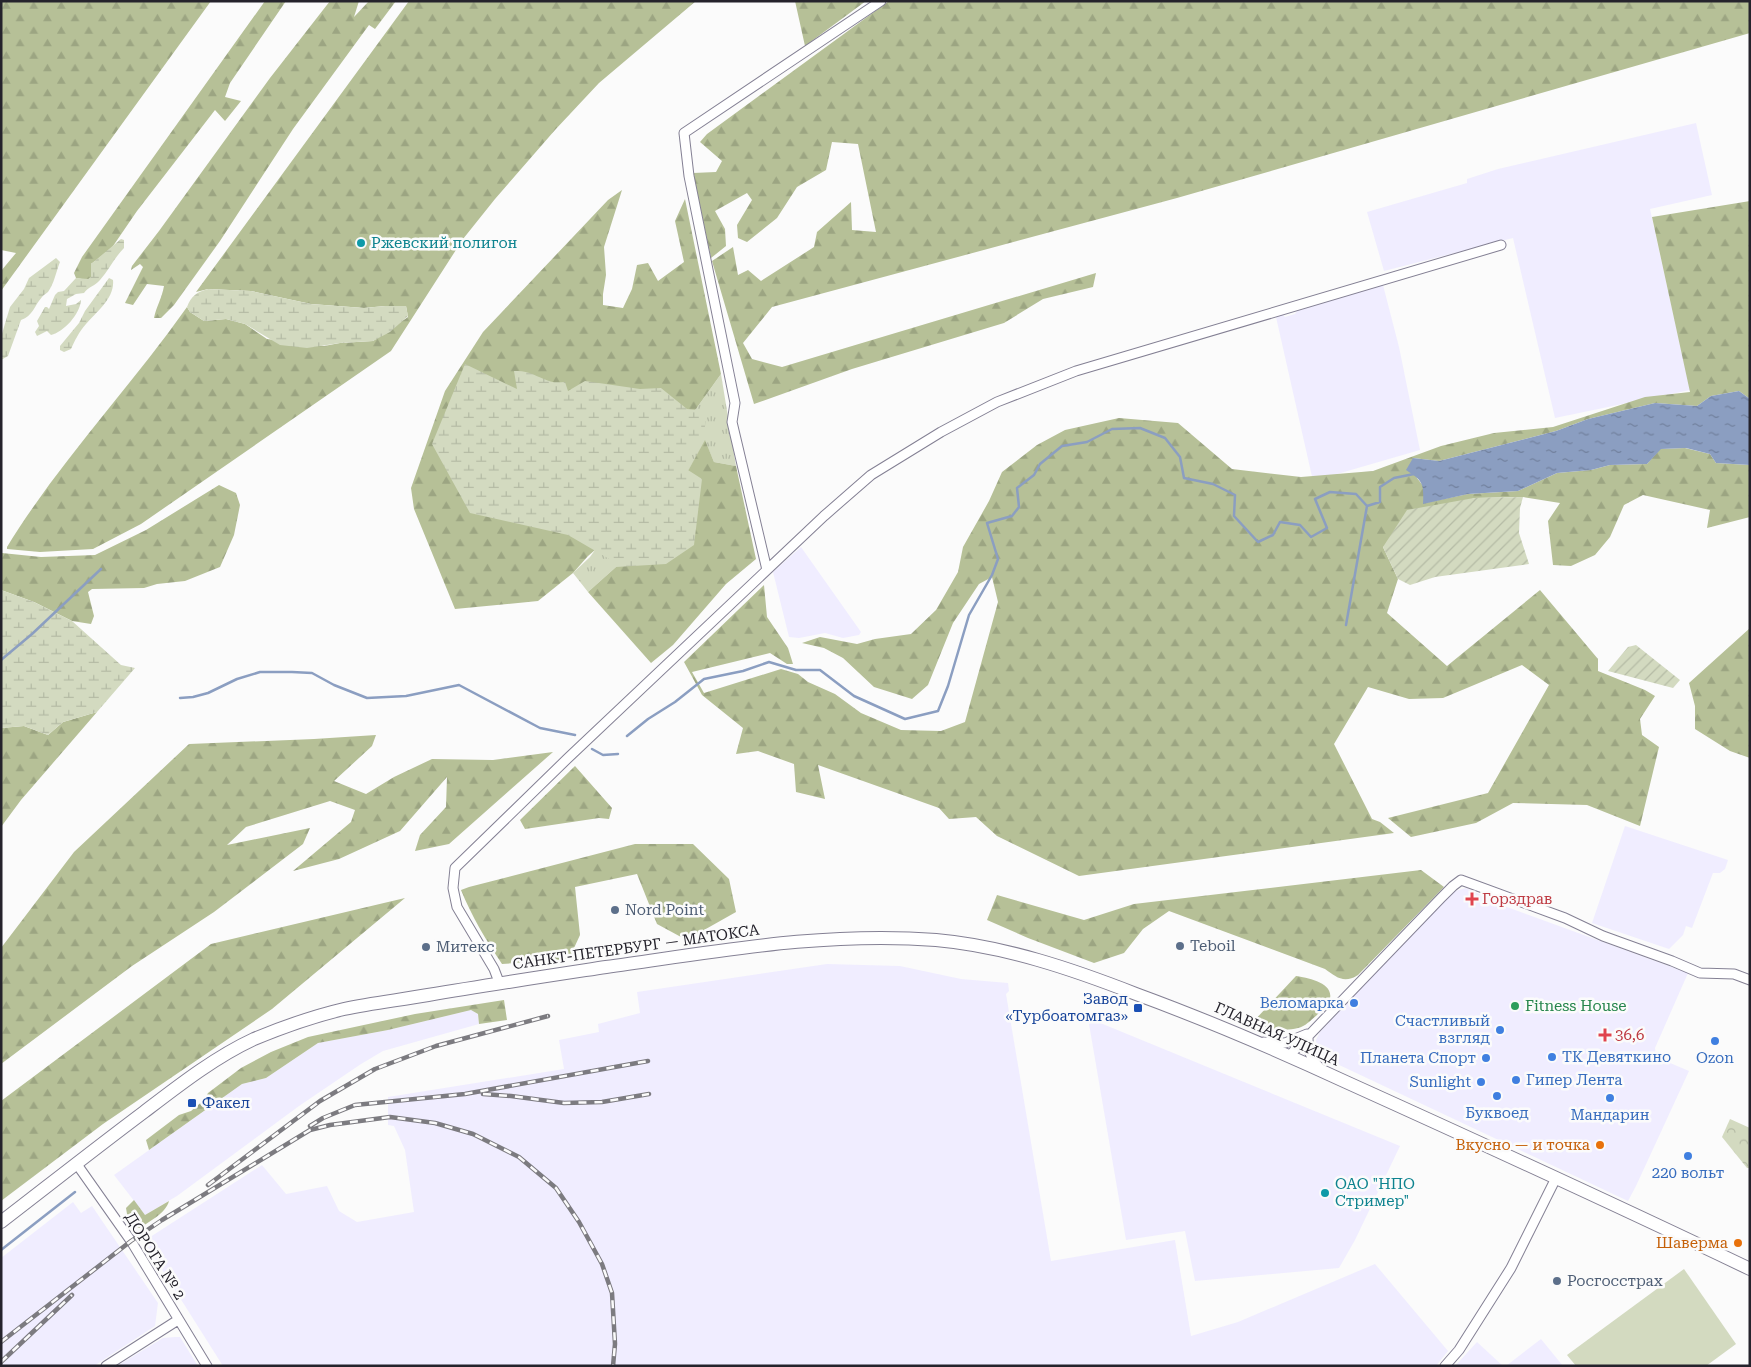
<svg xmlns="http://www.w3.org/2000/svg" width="1751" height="1367" viewBox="0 0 1751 1367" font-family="'Roboto Serif',serif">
<defs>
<pattern id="grass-tufts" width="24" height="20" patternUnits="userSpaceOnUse" patternTransform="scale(1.25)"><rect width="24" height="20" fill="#d3dac0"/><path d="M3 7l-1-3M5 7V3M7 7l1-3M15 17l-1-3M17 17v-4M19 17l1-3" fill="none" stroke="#b5bba5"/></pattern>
<pattern id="forest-firs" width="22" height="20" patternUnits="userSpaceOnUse" patternTransform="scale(1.25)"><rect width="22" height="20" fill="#b6c097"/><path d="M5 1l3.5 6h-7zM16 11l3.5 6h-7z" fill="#9ca582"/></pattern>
<pattern id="wetland-marsh" width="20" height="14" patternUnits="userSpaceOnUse" patternTransform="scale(1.25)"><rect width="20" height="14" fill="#d3dac0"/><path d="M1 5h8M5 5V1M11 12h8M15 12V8" fill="none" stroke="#b5bba5"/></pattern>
<pattern id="park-crowns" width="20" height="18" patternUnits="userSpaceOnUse" patternTransform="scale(1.25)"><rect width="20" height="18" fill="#d3dac0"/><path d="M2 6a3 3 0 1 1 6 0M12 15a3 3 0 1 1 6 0" fill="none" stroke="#b5bba5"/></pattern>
<pattern id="garden-furrows" width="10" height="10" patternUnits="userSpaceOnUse" patternTransform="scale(1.25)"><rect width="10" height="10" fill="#d3dac0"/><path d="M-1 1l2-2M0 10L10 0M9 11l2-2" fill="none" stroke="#b5bba5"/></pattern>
<pattern id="water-ripples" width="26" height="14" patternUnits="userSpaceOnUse" patternTransform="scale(1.25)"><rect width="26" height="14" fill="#8b9ec1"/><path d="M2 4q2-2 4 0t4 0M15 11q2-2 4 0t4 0" fill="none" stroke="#71809d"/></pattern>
</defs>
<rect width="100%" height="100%" fill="#fbfbfb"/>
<!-- built -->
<path fill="#f0edff" d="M 1696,123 L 1712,195 L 1650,209 L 1690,390 L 1555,418 L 1513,238 L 1384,271 L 1367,212 L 1467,183 L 1467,179 L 1498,169 Z
M 1383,285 L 1399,347 L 1420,450 L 1313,481 L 1276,317 L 1283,315 L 1285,317 L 1295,314 L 1297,311 Z
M 801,547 L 861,632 L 859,635 L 843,638 L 825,633 L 799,638 L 789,637 L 773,572 Z
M 1625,826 L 1728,860 L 1725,869 L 1720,873 L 1713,873 L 1692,928 L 1686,926 L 1683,935 L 1669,949 L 1592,923 Z
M 1466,888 L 1507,907 L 1688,973 L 1655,1048 L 1656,1057 L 1689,1071 L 1636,1186 L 1628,1201 L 1318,1055 L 1316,1040 L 1320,1032 L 1447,896 L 1455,891 Z
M 827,964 L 900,966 L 961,979 L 1008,983 L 1009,991 L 1006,994 L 1051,1261 L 1175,1240 L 1191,1336 L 1238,1322 L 1375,1264 L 1448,1351 L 1436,1366 L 223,1366 L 144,1241 L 262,1165 L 286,1194 L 327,1186 L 339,1211 L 357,1222 L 414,1212 L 405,1150 L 394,1126 L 388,1125 L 388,1097 L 564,1069 L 559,1040 L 599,1032 L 598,1024 L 640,1013 L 637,992 Z
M 471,1010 L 478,1014 L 479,1024 L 383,1051 L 361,1064 L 299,1106 L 177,1196 L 145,1215 L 114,1175 L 242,1084 L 266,1078 L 318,1043 L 388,1030 Z
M 1093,1020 L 1400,1146 L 1355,1240 L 1339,1268 L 1195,1281 L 1185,1231 L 1126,1240 L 1089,1024 Z
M 73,1202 L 81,1213 L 92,1206 L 158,1303 L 155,1326 L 94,1366 L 5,1366 L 1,1361 L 1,1258 Z
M 175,1337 L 180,1337 L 198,1366 L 117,1366 L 163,1338 Z
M 1541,1339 L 1563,1366 L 1506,1366 Z
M 1477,1342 L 1503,1366 L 1455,1366 Z"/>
<!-- grass -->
<path fill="url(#grass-tufts)" d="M 721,374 L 736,466 L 714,462 L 705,441 L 667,509 L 616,567 L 588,592 L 573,573 L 590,557 Z"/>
<!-- forest -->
<path fill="url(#forest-firs)" d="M 1,1 L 211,1 L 1,291 L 1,271 L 16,253 L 1,250 Z
M 265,1 L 286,1 L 230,83 L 225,97 L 241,101 L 225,121 L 215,110 L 137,211 L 111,249 L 91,264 L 91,277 L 88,280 L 76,278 L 74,273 L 82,257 Z
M 330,1 L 359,1 L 354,17 L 369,1 L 396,1 L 375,29 L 369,25 L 293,129 L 220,241 L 174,305 L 161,318 L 154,318 C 156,307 162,298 164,286 L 147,284 L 133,305 L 125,303 L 143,267 L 140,264 L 131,270 L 132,266 L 159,231 L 270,78 Z
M 409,1 L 696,1 L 599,83 L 555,130 L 495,199 L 463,239 L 391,351 L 141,524 L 93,549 L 40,552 L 7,549 L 7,547 C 59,462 129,389 187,307 L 190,312 L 204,321 L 226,319 L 245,324 L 267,339 L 324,346 L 340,343 L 373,341 L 408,317 L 406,306 L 385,306 L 364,308 L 311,304 L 251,291 L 208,289 L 196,292 Z
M 795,1 L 866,1 L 805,46 Z
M 889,1 L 1750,1 L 1750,33 L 1177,198 L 772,307 L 743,343 L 752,359 L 782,367 L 1096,273 L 1093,287 L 1043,299 L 1004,323 L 852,369 L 754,404 L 712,261 L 733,247 L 738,275 L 748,270 L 761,281 L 814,247 L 817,232 L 851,202 L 852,230 L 876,232 L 858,144 L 832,142 L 826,170 L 797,187 L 777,218 L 747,242 L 738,238 L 737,225 L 752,200 L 747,193 L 715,211 L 725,229 L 726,246 L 711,258 L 693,173 L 716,172 L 722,161 L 700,142 L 707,134 Z
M 622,190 L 604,247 L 606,275 L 603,294 L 603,305 L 623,308 L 632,289 L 637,265 L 648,263 L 658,281 L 684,262 L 675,221 L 685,199 L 721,374 L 595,550 L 588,556 L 573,573 L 538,601 L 455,609 L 414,509 L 411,488 L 445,391 L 483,332 L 608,200 Z
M 1750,201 L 1750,399 L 1739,391 L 1711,396 L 1697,406 L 1655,403 L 1588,419 L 1556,431 L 1439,461 L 1413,458 L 1417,478 L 1424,487 L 1424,503 L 1468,494 L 1518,491 L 1557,473 L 1591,470 L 1610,465 L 1647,464 L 1660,449 L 1685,448 L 1710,454 L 1716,463 L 1750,465 L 1750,517 L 1707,528 L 1710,510 L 1643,495 L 1624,505 L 1610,537 L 1595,555 L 1571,566 L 1553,565 L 1548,521 L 1560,503 L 1523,497 L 1474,498 L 1383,547 L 1398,579 L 1387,613 L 1447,666 L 1540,590 L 1598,659 L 1598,671 L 1645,690 L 1655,696 L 1640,719 L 1642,735 L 1659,747 L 1640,826 L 1587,805 L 1513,803 L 1476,823 L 1411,837 L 1388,818 L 1488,793 L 1549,685 L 1522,665 L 1443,698 L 1409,699 L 1368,687 L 1334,744 L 1372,819 L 1380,822 L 1394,833 L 1079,876 L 997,836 L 976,817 L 949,819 L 939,808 L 818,765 L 825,799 L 796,792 L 794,764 L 758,751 L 736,754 L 743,728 L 702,695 L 684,662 L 764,585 L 767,617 L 788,648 L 793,664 L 787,664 L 770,653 L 692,672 L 704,693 L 781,669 L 798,674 L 808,682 L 835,694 L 861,713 L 901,730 L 941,731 L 965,722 L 998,602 L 992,577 L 979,584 L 953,623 L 928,685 L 912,699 L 874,687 L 843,658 L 824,648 L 802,643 L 820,637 L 857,644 L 875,639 L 911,634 L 936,610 L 958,572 L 963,547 L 989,501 L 1002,472 L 1037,445 L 1065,430 L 1119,418 L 1178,423 L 1232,469 L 1301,477 L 1373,471 L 1441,446 L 1494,433 L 1553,427 L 1645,397 L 1690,392 L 1652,217 Z
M 705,440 L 714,462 L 736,466 L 756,559 L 726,584 L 673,645 L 651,663 L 588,592 L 616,567 L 667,509 Z
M 219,485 L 236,493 L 240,505 L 234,535 L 220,567 L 185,581 L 157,584 L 144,588 L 92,589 L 88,592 L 94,616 L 91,624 L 72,621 L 34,602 L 1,590 L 2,553 L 41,557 L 95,555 L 146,530 Z
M 1750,628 L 1750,758 L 1730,751 L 1695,729 L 1695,706 L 1689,683 Z
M 97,712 L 21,800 L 1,827 L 1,728 L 24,726 L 48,735 L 63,722 Z
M 376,735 L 372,746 L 334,781 L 366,794 L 394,777 L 432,759 L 493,760 L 553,752 L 449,844 L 415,851 L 420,835 L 446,807 L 447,777 L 400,831 L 339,859 L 293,871 L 351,822 L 355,810 L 330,801 L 246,827 L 227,845 L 310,828 L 303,844 L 214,912 L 132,966 L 1,1064 L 1,948 L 74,852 L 189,744 L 314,739 Z
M 575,766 L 612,808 L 609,819 L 599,818 L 525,829 L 520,820 Z
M 635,844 L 693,844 L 729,879 L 736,912 L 697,934 L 681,937 L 657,924 L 637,874 L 575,887 L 580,935 L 569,959 L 502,964 C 486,940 472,917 461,890 L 469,887 Z
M 1421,870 L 1444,887 L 1358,975 C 1344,984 1336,977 1325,969 L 1169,911 L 1143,929 L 1124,953 L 1094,963 L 1028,938 L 987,920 L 997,895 L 1084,920 L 1134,904 Z
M 405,898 L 272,1009 L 103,1124 L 1,1201 L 1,1101 L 211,944 Z
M 1296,976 C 1308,978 1339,983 1328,1004 C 1326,1008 1320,1011 1317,1015 C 1311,1020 1306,1026 1298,1028 C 1283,1032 1266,1028 1252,1023 Z
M 504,1000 L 507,1020 L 479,1024 L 478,1014 L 471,1010 L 388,1030 L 318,1043 L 266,1078 L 242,1084 L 149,1150 L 146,1140 L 179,1115 L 191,1111 L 204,1100 L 208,1093 L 241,1068 L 271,1052 L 308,1037 L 415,1014 Z
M 134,1200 L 145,1215 L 169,1201 C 166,1213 150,1221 140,1228 L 136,1228 L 127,1214 L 126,1208 Z"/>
<!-- wetland -->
<path fill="url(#wetland-marsh)" d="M 121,239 L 124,240 L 124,248 C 114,258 109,270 100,280 C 95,286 88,287 84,293 L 76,294 L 67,299 L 66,306 L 76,304 L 81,300 C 80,314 64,332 51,335 L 47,331 L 37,336 L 35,332 L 39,326 L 37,321 L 45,307 L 47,307 L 49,309 L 55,295 L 58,292 L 64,291 L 76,278 L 88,279 L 91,277 L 91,264 Z
M 56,258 L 60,262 C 56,272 54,284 48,292 C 46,294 43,295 42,297 C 34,306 33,316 21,320 L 8,356 L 1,360 L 1,337 L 10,307 L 24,289 L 29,278 Z
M 109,278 L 113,280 C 115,298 96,312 86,324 C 79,332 75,340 71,349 L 64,352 L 60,350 L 60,346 L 79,323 L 85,311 Z
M 208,289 L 251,291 L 311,304 L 364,308 L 385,306 L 406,306 L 408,316 L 390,332 L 373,341 L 340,343 L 307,348 L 280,345 L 245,324 L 226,319 L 204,321 L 190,312 L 187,307 C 191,296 197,292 208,289 Z
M 465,364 L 517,389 L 514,371 C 529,370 535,376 549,381 C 553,383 560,382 565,382 L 568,391 L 585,381 L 640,389 L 661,388 L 687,409 L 708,411 L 703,436 L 685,454 L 688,470 L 702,479 L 694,545 L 666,564 L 616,567 L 611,560 L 568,535 L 470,513 L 432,444 Z
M 1,590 L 34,602 L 72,621 L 121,665 L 135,668 L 97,712 L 63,722 L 48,735 L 24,726 L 1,728 Z"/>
<!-- park -->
<path fill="url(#park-crowns)" d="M 1730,1119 L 1750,1128 L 1750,1168 L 1747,1168 L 1722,1137 Z"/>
<!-- garden -->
<path fill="url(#garden-furrows)" d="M 1523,497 L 1520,508 L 1519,533 L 1529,564 L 1435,577 L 1410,585 L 1398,579 L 1383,547 L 1407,510 L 1474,498 Z
M 1636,645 L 1680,680 L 1673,688 L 1608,671 L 1628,647 Z"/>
<!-- pitch -->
<path fill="#d3dac0" d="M 1684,1269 L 1736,1344 L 1706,1366 L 1576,1366 L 1567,1355 Z"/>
<!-- water -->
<path fill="url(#water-ripples)" d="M 1739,391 L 1750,399 L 1750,465 L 1716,463 L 1710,454 L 1686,448 L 1661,449 L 1647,464 L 1610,465 L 1591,470 L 1557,473 L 1518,491 L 1468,494 L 1423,504 C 1424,483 1423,481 1406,470 L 1413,458 L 1439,461 L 1556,431 L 1588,419 L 1655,403 L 1697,406 L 1711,396 Z"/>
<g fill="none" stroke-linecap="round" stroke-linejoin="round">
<!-- stream -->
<path stroke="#8b9ec1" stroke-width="2.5" d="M 1346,625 L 1367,506
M 1,660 L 32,634 L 101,569
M 180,698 L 193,697 L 208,693 L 237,679 L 260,672 L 292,672 L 312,673 L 334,685 L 367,698 L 406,696 L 459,685 L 540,728 L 575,735
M 627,736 L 648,719 L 675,702 L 704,679 L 743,671 L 769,662 L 796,670 L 820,670 L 854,696 L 905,719 L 938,711 L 948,686 L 969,615 L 992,575 L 998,559 L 987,523 L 1012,516 L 1019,507 L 1017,488 L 1034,475 L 1040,464 L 1062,446 L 1087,442 L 1112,429 L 1140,428 L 1165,438 L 1180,457 L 1184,478 L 1213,484 L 1235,495 L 1234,516 L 1258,542 L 1273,535 L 1280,522 L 1300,525 L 1311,537 L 1327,528 L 1315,499 L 1330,492 L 1356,494 L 1367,506 L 1380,502 L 1380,487 L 1394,478 L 1414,474
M 592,749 L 603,755 L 618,754
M 1,1250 L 75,1192"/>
<!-- street casing -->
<g stroke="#848094" stroke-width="11">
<path id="street" d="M 767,570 L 732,422 L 735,403 L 689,176 L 684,133 L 881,1
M 499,982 L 494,969 L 457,907 L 453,888 L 455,868 L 568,758 L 824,516 L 871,475 L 941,432 L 997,402 L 1076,371 L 1501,245
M 1308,1037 C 1308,1050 1310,1058 1319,1067
M 1264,1042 L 1285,1043 L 1307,1034
M 1289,1056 L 1441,898 L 1453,886 L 1461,880 L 1565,918 L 1603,936 L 1672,961 L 1700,973 L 1734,974 L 1750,980
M 76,1163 L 131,1241 L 207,1366
M 106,1366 L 178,1320
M 1445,1366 L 1459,1350 L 1511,1268 L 1556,1178"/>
</g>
<!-- secondary casing -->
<g stroke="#848094" stroke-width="14">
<path id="secondary" d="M 1,1222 C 49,1185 96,1148 144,1112 C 178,1086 215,1057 254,1039 C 283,1027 314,1016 344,1009 C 372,1003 400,1000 428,995 C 487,985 547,976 606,967 C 715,952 825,931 936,940 C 1004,946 1072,969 1136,994 C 1207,1020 1277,1050 1346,1082 C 1481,1143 1616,1205 1750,1269"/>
</g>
<!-- street -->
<use href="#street" stroke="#fff" stroke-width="9"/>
<!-- secondary -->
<use href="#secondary" stroke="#fff" stroke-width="12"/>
<!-- rail casing -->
<g stroke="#7c7b80" stroke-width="4.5">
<path id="rail" d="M 483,1094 L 511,1096 L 564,1103 L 602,1102 L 649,1094
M 310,1126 L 323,1118 L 355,1105 L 465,1094 L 648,1061
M 208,1185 L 320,1101 L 375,1069 L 436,1046 L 548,1016
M 1,1342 L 131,1241 L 162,1220 L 310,1130 L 330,1125 L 390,1117 L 435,1123 L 473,1134 L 519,1157 L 556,1188 L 579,1222 L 602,1264 L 612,1293 L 615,1344 L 613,1366
M 1,1362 L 72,1295"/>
</g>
<!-- rail -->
<use href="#rail" stroke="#fbfbfb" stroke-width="2.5" stroke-dasharray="8" stroke-linecap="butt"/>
</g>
<!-- markers -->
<g fill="#0f9aa8" stroke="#fbfbfb" stroke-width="2">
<circle cx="361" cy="243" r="5"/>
<circle cx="1325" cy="1193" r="5"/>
</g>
<g fill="#e0444e" stroke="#fbfbfb" stroke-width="2">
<path d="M1469.5 891.5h5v5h5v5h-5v5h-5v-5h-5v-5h5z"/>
<path d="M1602.5 1027.5h5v5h5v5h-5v5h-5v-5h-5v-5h5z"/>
</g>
<g fill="#5c6f8a" stroke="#fbfbfb" stroke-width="2">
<circle cx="615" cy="910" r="5"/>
<circle cx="1180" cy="946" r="5"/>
<circle cx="426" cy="947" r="5"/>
<circle cx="1557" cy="1281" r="5"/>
</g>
<g fill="#3f7fe0" stroke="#fbfbfb" stroke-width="2">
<circle cx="1354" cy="1003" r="5"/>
<circle cx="1500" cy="1030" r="5"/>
<circle cx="1715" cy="1041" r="5"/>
<circle cx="1552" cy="1057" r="5"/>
<circle cx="1486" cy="1058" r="5"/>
<circle cx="1516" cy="1080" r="5"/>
<circle cx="1481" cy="1082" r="5"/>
<circle cx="1497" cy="1096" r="5"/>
<circle cx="1610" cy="1098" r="5"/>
<circle cx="1688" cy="1156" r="5"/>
</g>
<circle fill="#2e9e5b" stroke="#fbfbfb" stroke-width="2" cx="1515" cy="1006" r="5"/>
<g fill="#1a4fb4" stroke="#fbfbfb" stroke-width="2">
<rect x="1133" y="1003" width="10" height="10" rx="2.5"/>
<rect x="187" y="1098" width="10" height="10" rx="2.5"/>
</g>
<g fill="#e8710a" stroke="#fbfbfb" stroke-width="2">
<circle cx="1600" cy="1145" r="5"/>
<circle cx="1738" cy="1243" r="5"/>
</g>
<g text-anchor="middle" stroke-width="5" stroke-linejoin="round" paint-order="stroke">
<!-- culture labels -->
<g font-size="15" fill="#0d838f" stroke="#fbfbfb" text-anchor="start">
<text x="371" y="248">Ржевский полигон</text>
<text x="1335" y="1189">ОАО "НПО<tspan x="1335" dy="17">Стример"</tspan></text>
</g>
<!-- health labels -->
<g font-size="15" fill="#be3a42" stroke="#fbfbfb" text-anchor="start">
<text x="1482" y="904">Горздрав</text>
<text x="1615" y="1040">36,6</text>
</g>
<!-- service labels -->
<g font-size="15" fill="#4e5e75" stroke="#fbfbfb" text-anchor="start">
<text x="625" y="915">Nord Point</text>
<text x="1190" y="951">Teboil</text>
<text x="436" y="952">Митекс</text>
<text x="1567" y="1286">Росгосстрах</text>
</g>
<!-- street labels -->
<g font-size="15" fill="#25232c" stroke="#fbfbfb">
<text transform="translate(636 947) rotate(-8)" y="5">САНКТ-ПЕТЕРБУРГ — МАТОКСА</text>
<text transform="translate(1277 1034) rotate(24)" y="5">ГЛАВНАЯ УЛИЦА</text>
<text transform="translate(155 1256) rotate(58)" y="5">ДОРОГА № 2</text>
</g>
<!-- transit labels -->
<g font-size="15" fill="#164399" stroke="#fbfbfb" text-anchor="end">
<text x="1128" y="1004">Завод<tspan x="1128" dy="17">«Турбоатомгаз»</tspan></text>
<text x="202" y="1108" text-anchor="start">Факел</text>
</g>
<!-- shop labels -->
<g font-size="15" fill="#366cbe" stroke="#fbfbfb" text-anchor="end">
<text x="1344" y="1008">Веломарка</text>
<text x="1490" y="1026">Счастливый<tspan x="1490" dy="17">взгляд</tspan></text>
<text x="1562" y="1062" text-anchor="start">ТК Девяткино</text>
<text x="1476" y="1063">Планета Спорт</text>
<text x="1715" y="1063" text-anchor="middle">Ozon</text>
<text x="1526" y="1085" text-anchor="start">Гипер Лента</text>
<text x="1471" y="1087">Sunlight</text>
<text x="1497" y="1118" text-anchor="middle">Буквоед</text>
<text x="1610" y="1120" text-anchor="middle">Мандарин</text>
<text x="1688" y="1178" text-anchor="middle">220 вольт</text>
</g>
<!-- leisure labels -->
<g font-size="15" fill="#27864d" stroke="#fbfbfb" text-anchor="start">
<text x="1525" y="1011">Fitness House</text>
</g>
<!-- food labels -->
<g font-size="15" fill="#c56008" stroke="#fbfbfb" text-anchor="end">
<text x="1590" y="1150">Вкусно — и точка</text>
<text x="1728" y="1248">Шаверма</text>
</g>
</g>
<!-- border -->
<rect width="1751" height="1367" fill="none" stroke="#25232c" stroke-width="5"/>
</svg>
